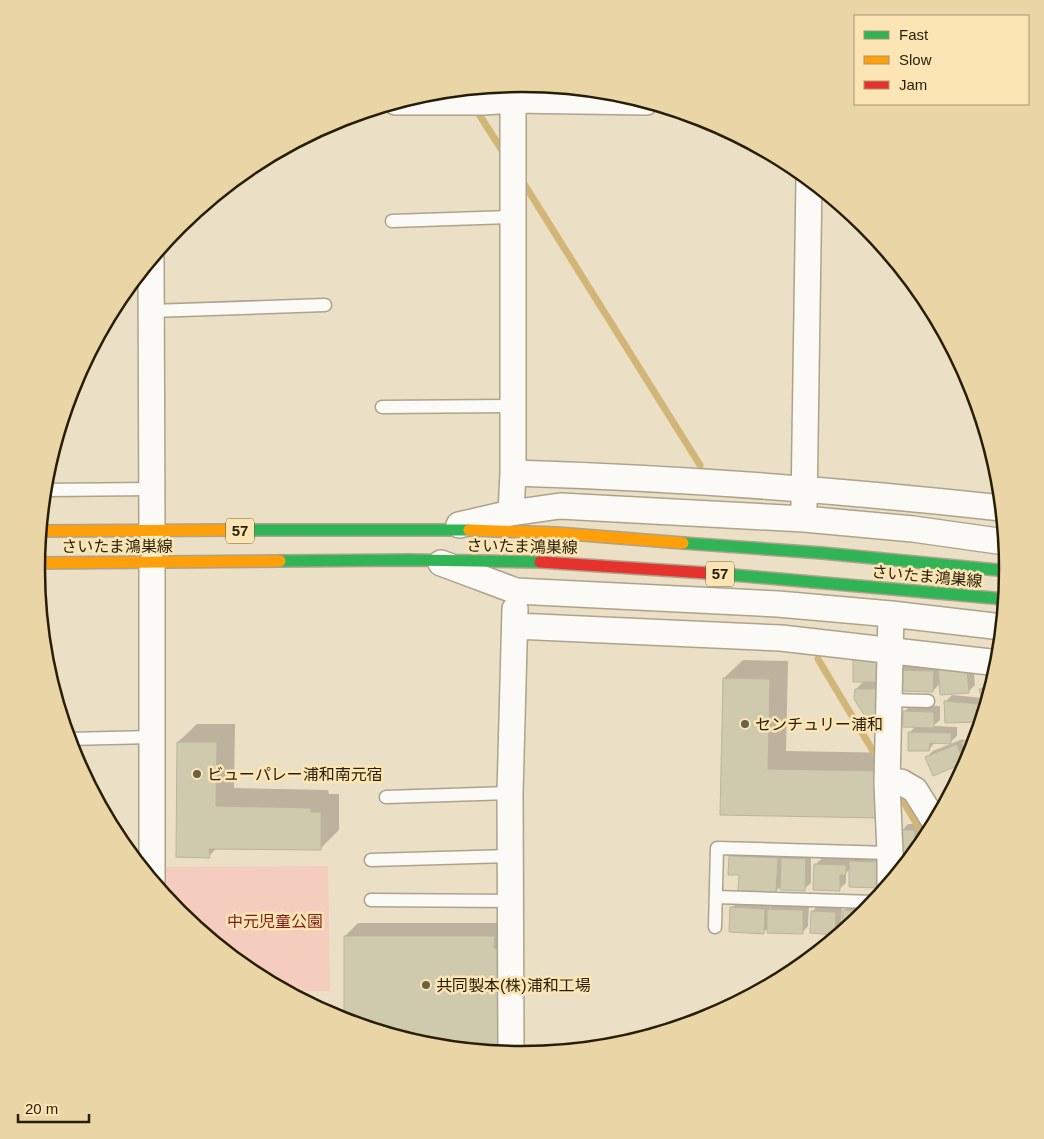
<svg xmlns="http://www.w3.org/2000/svg" width="1044" height="1139" viewBox="0 0 1044 1139" font-family="Helvetica,'Noto Sans JP',sans-serif">
<rect width="100%" height="100%" fill="#ebdfc5"/>
<!-- green -->
<path fill="#f4cdbe" d="M 328,866 L 330,991 L 285,991 L 252,973 L 178,913 L 159,890 L 160,867 Z"/>
<!-- shadow -->
<path fill="#0003" d="M 743,660 L 788,661 L 786,751 L 898,753 L 878,817 L 722,813 L 724,678 Z
M 973,662 L 975,685 L 968,692 L 940,683 L 933,691 L 900,670 L 906,664 Z
M 884,675 L 876,683 L 883,683 L 885,714 L 856,689 L 864,681 Z
M 993,682 L 981,721 L 946,701 L 952,695 L 983,698 L 980,690 L 986,683 Z
M 911,705 L 940,706 L 940,720 L 933,726 L 957,727 L 957,736 L 950,742 L 935,742 L 929,750 L 910,732 L 916,726 L 905,711 Z
M 197,724 L 235,724 L 234,788 L 328,790 L 329,794 L 339,794 L 339,830 L 320,849 L 217,848 L 209,856 L 178,742 Z
M 978,732 L 971,756 L 964,762 L 933,774 L 926,757 L 933,751 L 963,739 L 964,741 L 969,736 Z
M 953,789 L 945,803 L 943,797 Z
M 908,824 L 921,824 L 920,843 L 923,843 L 901,869 L 902,831 Z
M 736,850 L 784,852 L 783,857 L 788,852 L 811,853 L 811,883 L 804,889 L 779,888 L 776,891 L 740,874 L 730,856 Z
M 857,855 L 885,856 L 884,880 L 878,886 L 850,869 L 846,873 L 846,883 L 839,889 L 815,865 L 822,858 L 853,859 Z
M 738,902 L 771,903 L 770,908 L 775,903 L 809,904 L 808,926 L 802,933 L 768,928 L 763,932 L 731,908 Z
M 851,904 L 872,905 L 865,913 L 843,931 L 844,911 Z
M 818,905 L 842,906 L 841,927 L 834,933 L 812,912 Z
M 358,923 L 507,923 L 518,1055 L 345,936 Z"/>
<g fill="none" stroke-linecap="round" stroke-linejoin="round">
<!-- stream -->
<path stroke="#d1b678" stroke-width="7" d="M 475,108 L 505,155
M 521,179 L 700,465
M 818,659 L 879,761
M 896,789 L 919,828 L 927,838"/>
</g>
<!-- building -->
<path fill="#cfc9ad" stroke="#bab59d" d="M 853,659 L 879,660 L 878,682 L 853,682 Z
M 938,665 L 967,668 L 969,693 L 940,695 Z
M 899,670 L 934,671 L 933,692 L 898,691 Z
M 723,678 L 770,679 L 768,769 L 880,771 L 879,818 L 720,815 Z
M 992,687 L 985,709 L 979,689 Z
M 855,689 L 877,689 L 880,721 L 868,721 L 854,699 Z
M 944,701 L 979,704 L 982,719 L 981,722 L 945,723 Z
M 903,711 L 934,712 L 934,728 L 903,727 Z
M 908,732 L 951,733 L 951,744 L 930,743 L 929,751 L 908,751 Z
M 977,736 L 971,756 L 968,760 L 961,742 Z
M 177,742 L 217,742 L 216,806 L 311,808 L 311,812 L 321,812 L 321,850 L 209,849 L 210,858 L 176,857 Z
M 957,744 L 964,763 L 933,776 L 925,757 Z
M 951,793 L 945,805 L 941,797 Z
M 901,830 L 915,830 L 914,849 L 918,849 L 900,871 Z
M 729,856 L 778,858 L 776,893 L 738,891 L 739,875 L 728,875 Z
M 781,858 L 806,859 L 805,891 L 780,890 Z
M 849,861 L 879,862 L 878,888 L 849,887 Z
M 814,864 L 846,865 L 846,875 L 840,875 L 840,891 L 813,890 Z
M 730,907 L 765,909 L 764,934 L 729,932 Z
M 767,909 L 803,910 L 803,934 L 767,933 Z
M 843,910 L 867,911 L 842,932 Z
M 811,911 L 836,912 L 835,935 L 810,933 Z
M 344,936 L 495,936 L 494,948 L 507,950 L 506,1054 L 427,1046 L 344,1021 Z"/>
<g fill="none" stroke-linecap="round" stroke-linejoin="round">
<!-- lane casing -->
<g stroke="#ada38c" stroke-width="15">
<path id="lane" d="M 392,221 L 513,217
M 151,311 L 325,305
M 382,407 L 512,406
M 44,490 L 152,489
M 889,700 L 928,701
M 68,739 L 152,737
M 386,797 L 510,793
M 371,860 L 511,856
M 716,897 L 874,902
M 371,900 L 511,901
M 715,927 L 717,848 L 890,853"/>
</g>
<!-- street casing -->
<g stroke="#ada38c" stroke-width="28">
<path id="street" d="M 396,102 L 484,102 L 513,100 L 646,102
M 151,259 L 152,531
M 513,473 C 677,478 839,490 1002,508
M 804,506 L 809,179
M 511,513 L 513,473 L 513,85
M 459,525 L 511,513 L 560,506 L 804,519 L 913,529 L 1005,542
M 441,563 L 516,591 L 778,604 L 891,614 L 1002,627
M 515,626 L 781,638 L 999,663
M 887,783 L 901,782 L 915,790 L 935,822
M 152,880 L 152,563
M 890,883 L 890,853 L 887,783 L 891,614
M 511,1054 L 510,793 L 515,609"/>
</g>
<!-- fast casing -->
<g stroke="#ada38c" stroke-width="14">
<path id="fast" d="M 235,530 L 469,530
M 683,543 L 822,553 L 1008,571
M 280,561 L 411,560 L 540,562
M 722,574 L 1005,599"/>
</g>
<!-- slow casing -->
<g stroke="#ada38c" stroke-width="14">
<path id="slow" d="M 469,530 L 557,533 L 683,543
M 40,531 L 235,530
M 37,563 L 280,561"/>
</g>
<!-- jam casing -->
<g stroke="#ada38c" stroke-width="14">
<path id="jam" d="M 540,562 L 722,574"/>
</g>
<!-- lane -->
<use href="#lane" stroke="#fcfaf6" stroke-width="12"/>
<!-- street -->
<use href="#street" stroke="#fcfaf6" stroke-width="25"/>
<!-- fast -->
<use href="#fast" stroke="#30b455" stroke-width="11"/>
<!-- slow -->
<use href="#slow" stroke="#ff9f0a" stroke-width="11"/>
<!-- jam -->
<use href="#jam" stroke="#e5322d" stroke-width="11"/>
</g>
<!-- markers -->
<g fill="#6c6248" stroke="#fbe5b5" stroke-width="2">
<circle cx="745" cy="724" r="5"/>
<circle cx="197" cy="774" r="5"/>
<circle cx="426" cy="985" r="5"/>
</g>
<g text-anchor="middle" stroke-width="5" stroke-linejoin="round" paint-order="stroke">
<!-- shield labels -->
<g fill="#fbe5b5" stroke="#675a3a" stroke-width="1">
<rect x="226" y="518.5" width="28" height="25" rx="4"/>
<rect x="706" y="561.5" width="28" height="25" rx="4"/>
</g>
<g font-size="15" font-weight="bold" fill="#281e05">
<text x="240" y="536">57</text>
<text x="720" y="579">57</text>
</g>
<!-- street labels -->
<g font-size="16" fill="#281e05" stroke="#fbe5b5">
<text x="117" y="552">さいたま鴻巣線</text>
<text transform="translate(522 546) rotate(1)" y="6">さいたま鴻巣線</text>
<text transform="translate(927 576) rotate(5)" y="6">さいたま鴻巣線</text>
</g>
<!-- poi labels -->
<g font-size="16" fill="#281e05" stroke="#fbe5b5" text-anchor="start">
<text x="755" y="730">センチュリー浦和</text>
<text x="207" y="780">ビューパレー浦和南元宿</text>
<text x="436" y="991">共同製本(株)浦和工場</text>
</g>
<!-- park labels -->
<g font-size="16" fill="#7f1c1a" stroke="#fbe5b5">
<text x="275" y="927">中元児童公園</text>
</g>
</g>
<!-- crop -->
<path d="M0 0H1044V1139H0ZM45 569a477 477 0 1 1 954 0a477 477 0 1 1-954 0Z" fill="#ead5a7" fill-rule="evenodd"/>
<path fill="none" stroke="#281e05" stroke-width="2.5" d="M45 569a477 477 0 1 1 954 0a477 477 0 1 1-954 0Z"/>
<!-- legend -->
<rect x="854" y="15" width="175" height="90" fill="#fbe5b5" stroke="#a7956f"/>
<rect x="864" y="31" width="25" height="8" fill="#30b455" stroke="#a7956f"/>
<text x="899" y="40" font-size="15" fill="#281e05">Fast</text>
<rect x="864" y="56" width="25" height="8" fill="#ff9f0a" stroke="#a7956f"/>
<text x="899" y="65" font-size="15" fill="#281e05">Slow</text>
<rect x="864" y="81" width="25" height="8" fill="#e5322d" stroke="#a7956f"/>
<text x="899" y="90" font-size="15" fill="#281e05">Jam</text>
<!-- scale -->
<path d="M18 1114v8h71v-8" fill="none" stroke="#281e05" stroke-width="2.5"/>
<text x="25" y="1114" font-size="15" fill="#281e05" stroke="#fbe5b5" stroke-width="4" paint-order="stroke">20 m</text>
</svg>
